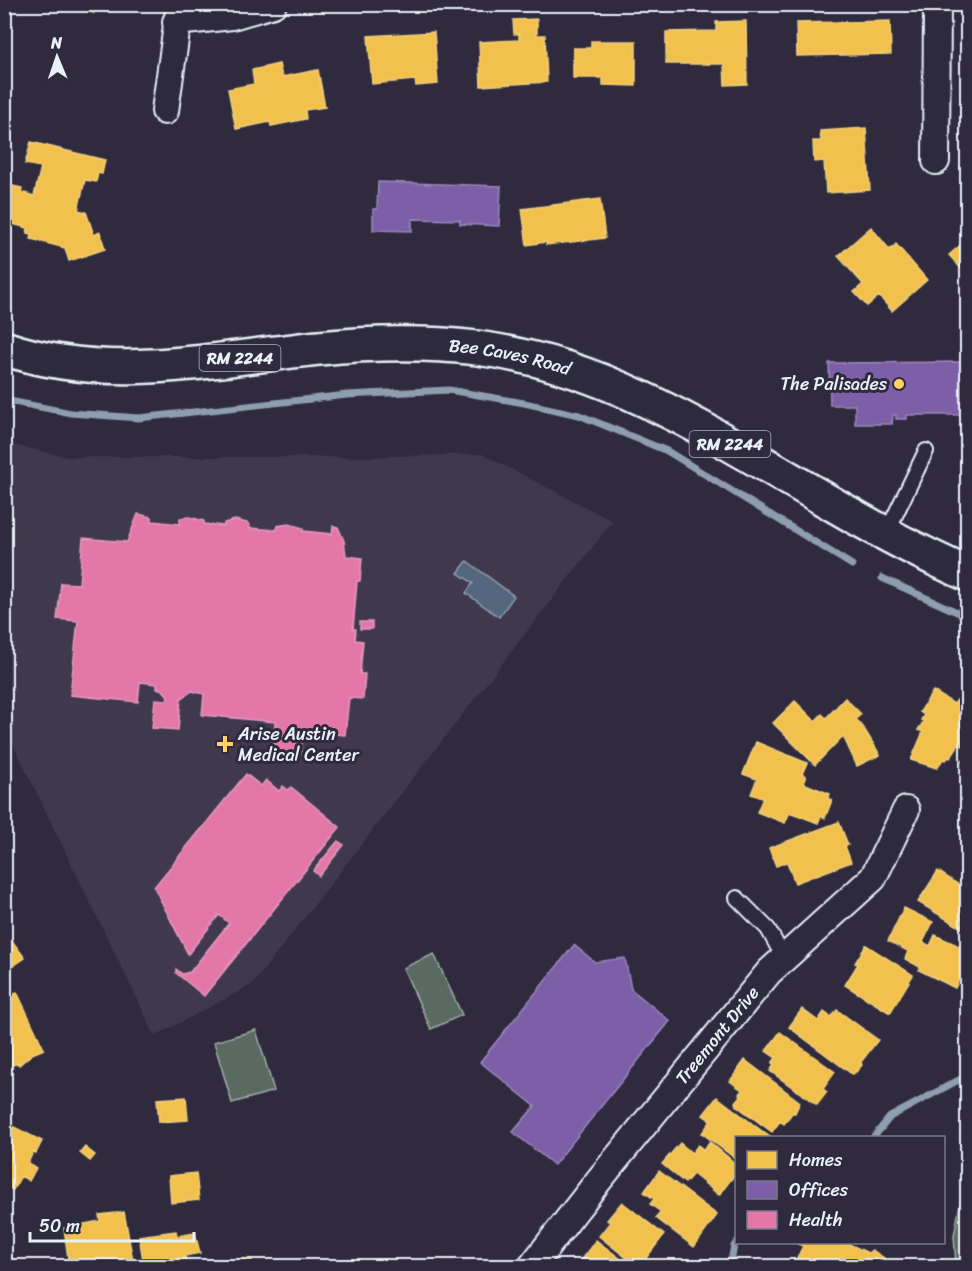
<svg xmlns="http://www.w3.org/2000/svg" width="972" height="1271" viewBox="0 0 972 1271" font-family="Sriracha,sans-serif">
<rect width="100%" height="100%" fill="#2f2a3d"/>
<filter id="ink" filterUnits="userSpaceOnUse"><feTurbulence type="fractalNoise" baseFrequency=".0167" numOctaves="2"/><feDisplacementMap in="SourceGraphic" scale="12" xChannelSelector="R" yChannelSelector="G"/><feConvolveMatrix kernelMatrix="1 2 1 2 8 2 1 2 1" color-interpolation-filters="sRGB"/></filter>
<g filter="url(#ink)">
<!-- built -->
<path fill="#41384e" d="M 4,443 L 68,457 L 358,457 L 482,454 L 613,521 L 253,984 L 155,1036 L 5,728 Z"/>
<!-- green -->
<path fill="#5a6a61" stroke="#a1aeac" stroke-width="1.5" d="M 434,954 L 462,1015 L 431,1029 L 403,968 Z
M 256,1030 L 274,1091 L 232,1103 L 214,1042 Z
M 967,1168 L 967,1266 L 956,1266 L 954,1236 Z"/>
<!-- water -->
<path fill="#53667e" stroke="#8f9eaf" stroke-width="1.5" d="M 467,561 L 514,596 L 499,617 L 466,593 L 473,583 L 458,573 Z"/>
<!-- homes -->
<path fill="#f2c14e" stroke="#efcf81" stroke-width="1.5" d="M 63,4 L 96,4 L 94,13 Z
M 537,19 L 537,35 L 545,35 L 547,82 L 481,86 L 479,42 L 519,40 L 519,34 L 514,34 L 513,20 Z
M 746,21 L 747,84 L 725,85 L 724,64 L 666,64 L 666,32 L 716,31 L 716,22 Z
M 890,21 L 891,54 L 797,56 L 796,23 Z
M 434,32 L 438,84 L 416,86 L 415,80 L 372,84 L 368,36 Z
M 591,41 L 636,41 L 636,86 L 603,85 L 603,78 L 573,78 L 573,48 L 591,48 Z
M 279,64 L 282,77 L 318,70 L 325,107 L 305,110 L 306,119 L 271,126 L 270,122 L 236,129 L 228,89 L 254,84 L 252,70 Z
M 866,128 L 870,190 L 826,193 L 824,161 L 814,162 L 813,141 L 821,141 L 820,131 Z
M 31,142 L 105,160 L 102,174 L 98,173 L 96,182 L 85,180 L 78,210 L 86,212 L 94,235 L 100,232 L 105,249 L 69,261 L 65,248 L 31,239 L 32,234 L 27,233 L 28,228 L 4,222 L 4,184 L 22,188 L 21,192 L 34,196 L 41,167 L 25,164 Z
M 600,199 L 605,238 L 546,245 L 546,242 L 527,245 L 522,209 Z
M 871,227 L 890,250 L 896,244 L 927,280 L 892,311 L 879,296 L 867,306 L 854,292 L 863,284 L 838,256 Z
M 964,242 L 968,246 L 968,276 L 949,255 Z
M 933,691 L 954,704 L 957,700 L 968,706 L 968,742 L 965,747 L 959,744 L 950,758 L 948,757 L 946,760 L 943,759 L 937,768 L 911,760 L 923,732 L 918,730 L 924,721 L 921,720 L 924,715 L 920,712 Z
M 845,698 L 861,714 L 856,719 L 863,727 L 880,755 L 857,766 L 843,736 L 815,765 L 773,723 L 795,701 L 815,721 L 822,714 L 826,718 Z
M 756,742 L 807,763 L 802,774 L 806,776 L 803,783 L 830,794 L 828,799 L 832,800 L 825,818 L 821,816 L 818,823 L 792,813 L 789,814 L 785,823 L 757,812 L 763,798 L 751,794 L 757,779 L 743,774 Z
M 968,759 L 968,780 L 966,780 L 962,760 Z
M 839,822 L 848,845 L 845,846 L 851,862 L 795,883 L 787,862 L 776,866 L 769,848 Z
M 938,871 L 959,885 L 965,875 L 968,876 L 968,932 L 918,902 Z
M 904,908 L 933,922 L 923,942 L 930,946 L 935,935 L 968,950 L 968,962 L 955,988 L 919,970 L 920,967 L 905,959 L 908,951 L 888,941 Z
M 4,930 L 25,958 L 4,972 Z
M 866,945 L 913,975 L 890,1013 L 845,985 L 858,964 L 855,963 Z
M 17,992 L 44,1049 L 32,1054 L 19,1065 L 18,1063 L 4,1068 L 4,998 Z
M 802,1009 L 818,1021 L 824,1012 L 831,1017 L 837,1010 L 878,1040 L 861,1062 L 862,1065 L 856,1072 L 852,1074 L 789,1027 Z
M 780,1032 L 835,1072 L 823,1089 L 827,1092 L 817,1105 L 770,1071 L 774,1065 L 772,1063 L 776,1058 L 766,1051 Z
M 745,1060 L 800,1102 L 795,1113 L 792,1113 L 784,1124 L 780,1121 L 772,1132 L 737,1106 L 736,1102 L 741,1096 L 739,1094 L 742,1090 L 730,1081 Z
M 186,1097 L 188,1120 L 159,1122 L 157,1099 Z
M 717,1097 L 720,1099 L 771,1138 L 736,1138 L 736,1159 L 702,1133 L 711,1121 L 703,1115 Z
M 4,1122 L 42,1141 L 36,1153 L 33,1152 L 28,1163 L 36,1168 L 29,1181 L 21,1176 L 13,1190 L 4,1185 Z
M 710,1142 L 736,1164 L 736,1173 L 719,1195 L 693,1174 L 685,1183 L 662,1164 L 680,1143 L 692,1153 L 698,1145 L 704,1150 Z
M 85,1147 L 95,1155 L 90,1161 L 80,1153 Z
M 659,1171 L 717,1215 L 694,1247 L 656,1218 L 661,1212 L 650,1204 L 654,1199 L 644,1192 Z
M 196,1173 L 199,1200 L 171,1203 L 169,1176 Z
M 622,1202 L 664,1235 L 640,1266 L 637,1266 L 599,1236 L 610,1222 L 607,1220 Z
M 124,1212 L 134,1266 L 69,1266 L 64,1228 L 100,1221 L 99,1215 Z
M 176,1231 L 177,1236 L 195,1233 L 200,1253 L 185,1256 L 186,1266 L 144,1266 L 139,1236 Z
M 596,1240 L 630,1266 L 576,1266 Z
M 799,1242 L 850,1242 L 849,1244 L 868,1253 L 872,1250 L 884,1258 L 879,1266 L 793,1266 L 803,1246 L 798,1244 Z
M 233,1260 L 252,1260 L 252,1266 L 233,1266 Z"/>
<!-- offices -->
<path fill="#7b5ea7" stroke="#9c8abf" stroke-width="1.5" d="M 378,182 L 501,186 L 499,226 L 460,224 L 460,220 L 412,219 L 412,231 L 373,230 L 373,209 L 377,209 Z
M 968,362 L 968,415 L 907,415 L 907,419 L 896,419 L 896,415 L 893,415 L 892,424 L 855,424 L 855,405 L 830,405 L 829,363 Z
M 574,945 L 595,962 L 625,958 L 631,989 L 670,1021 L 554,1165 L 513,1132 L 535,1106 L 480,1062 Z"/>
<!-- health -->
<path fill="#e377a8" stroke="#e49cc0" stroke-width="1.5" d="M 138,514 L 152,517 L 152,521 L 180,524 L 180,518 L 189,517 L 204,521 L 204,524 L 224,526 L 224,523 L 235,520 L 247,523 L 250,525 L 249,528 L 277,530 L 277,526 L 289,524 L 303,528 L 303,531 L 332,534 L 333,526 L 338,527 L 344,541 L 346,556 L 362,558 L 360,581 L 357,581 L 353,629 L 356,629 L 355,640 L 363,641 L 360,674 L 365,674 L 363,699 L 349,698 L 345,735 L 303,731 L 301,754 L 272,751 L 275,722 L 202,715 L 204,694 L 192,691 L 181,699 L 178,730 L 152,728 L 155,699 L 167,700 L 168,696 L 162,689 L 157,689 L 157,684 L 140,682 L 138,702 L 70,695 L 78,621 L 57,619 L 61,583 L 79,584 L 83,538 L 127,542 Z
M 360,622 L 372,622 L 372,629 L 360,629 Z
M 246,774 L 261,786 L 266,780 L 279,791 L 283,786 L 288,790 L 291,787 L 340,827 L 204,996 L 176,973 L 176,969 L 182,974 L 190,972 L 229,923 L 219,915 L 188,954 L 154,887 Z
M 338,841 L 344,845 L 319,876 L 313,871 Z"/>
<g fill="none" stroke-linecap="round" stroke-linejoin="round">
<!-- stream -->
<path stroke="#8f9eaf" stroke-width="7" d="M 4,400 L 71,413 L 139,418 L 347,395 L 449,390 L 524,403 L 579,415 L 667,451 L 852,565
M 882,578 L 968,617
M 873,1138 L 890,1117 L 968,1075
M 730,1266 L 734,1246 L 737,1242"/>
<!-- service casing -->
<g stroke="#e8f1f8" stroke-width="18">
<path id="service" d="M 886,534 L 926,451
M 737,898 L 768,929 L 784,958"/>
</g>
<!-- minor casing -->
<g stroke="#e8f1f8" stroke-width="30">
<g id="minor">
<path d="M 176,22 L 232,16 L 273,4"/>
<path d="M 165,111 L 180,4"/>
<path d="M 936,161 L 937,4"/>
<path id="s1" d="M 532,1266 L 599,1180 L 769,972 L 873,878 L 906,810"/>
</g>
</g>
<!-- primary casing -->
<g stroke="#e8f1f8" stroke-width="38">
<g id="primary">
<path id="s2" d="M 4,348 C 109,384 212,359 319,348 C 371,343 425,342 477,348 C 610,365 722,440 836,506 C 879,531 922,554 968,574"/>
</g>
</g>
<!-- service -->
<use href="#service" stroke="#2f2a3d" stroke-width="14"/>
<!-- minor -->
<use href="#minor" stroke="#2f2a3d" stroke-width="26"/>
<!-- primary -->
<use href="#primary" stroke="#2f2a3d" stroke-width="33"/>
</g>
</g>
<!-- markers -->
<g fill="#ffd166" stroke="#2f2a3d" stroke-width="2">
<circle cx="899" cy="384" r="6"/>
<path d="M222 735h6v6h6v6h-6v6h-6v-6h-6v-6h6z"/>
</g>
<g text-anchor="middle" stroke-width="6" stroke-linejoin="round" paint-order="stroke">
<!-- shield labels -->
<g fill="#2f2a3d" stroke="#b0b5c0" stroke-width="1.5">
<rect x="199.5" y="345" width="81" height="26" rx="4.5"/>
<rect x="689.5" y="431" width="81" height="26" rx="4.5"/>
</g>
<g font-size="16" font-weight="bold" fill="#e8f1f8">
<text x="240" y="364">RM 2244</text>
<text x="730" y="450">RM 2244</text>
</g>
<!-- street labels -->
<g font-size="18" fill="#e8f1f8" stroke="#2f2a3d">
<text dy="6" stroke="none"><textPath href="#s2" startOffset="510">Bee Caves Road</textPath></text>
<text dy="6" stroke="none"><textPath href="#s1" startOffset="296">Treemont Drive</textPath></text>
</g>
<!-- poi labels -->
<g font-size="18" fill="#e8f1f8" stroke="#2f2a3d" text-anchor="end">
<text x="887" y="390">The Palisades</text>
<text x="238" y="740" text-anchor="start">Arise Austin<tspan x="238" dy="21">Medical Center</tspan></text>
</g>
</g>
<!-- margin -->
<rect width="972" height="1271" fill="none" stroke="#2f2a3d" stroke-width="24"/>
<rect x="12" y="12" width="948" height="1247" fill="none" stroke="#e8f1f8" stroke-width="2" filter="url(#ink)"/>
<!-- legend -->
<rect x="735" y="1136" width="210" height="108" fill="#2f2a3d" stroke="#797a88" stroke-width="1.5"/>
<rect x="747" y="1151" width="30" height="18" fill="#f2c14e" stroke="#797a88" stroke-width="1.5"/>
<text x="789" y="1166" font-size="18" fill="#e8f1f8">Homes</text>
<rect x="747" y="1181" width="30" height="18" fill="#7b5ea7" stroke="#797a88" stroke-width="1.5"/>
<text x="789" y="1196" font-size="18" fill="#e8f1f8">Offices</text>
<rect x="747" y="1211" width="30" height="18" fill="#e377a8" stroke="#797a88" stroke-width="1.5"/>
<text x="789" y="1226" font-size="18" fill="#e8f1f8">Health</text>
<!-- north arrow -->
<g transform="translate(57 57) rotate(358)" stroke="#2f2a3d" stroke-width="4.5" paint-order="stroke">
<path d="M0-4.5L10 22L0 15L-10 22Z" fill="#e8f1f8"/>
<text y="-9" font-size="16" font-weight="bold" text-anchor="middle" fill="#e8f1f8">N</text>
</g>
<!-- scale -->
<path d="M30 1232v9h164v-9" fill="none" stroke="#e8f1f8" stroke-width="3"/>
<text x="39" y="1232" font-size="18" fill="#e8f1f8" stroke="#2f2a3d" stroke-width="4.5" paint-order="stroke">50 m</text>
</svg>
